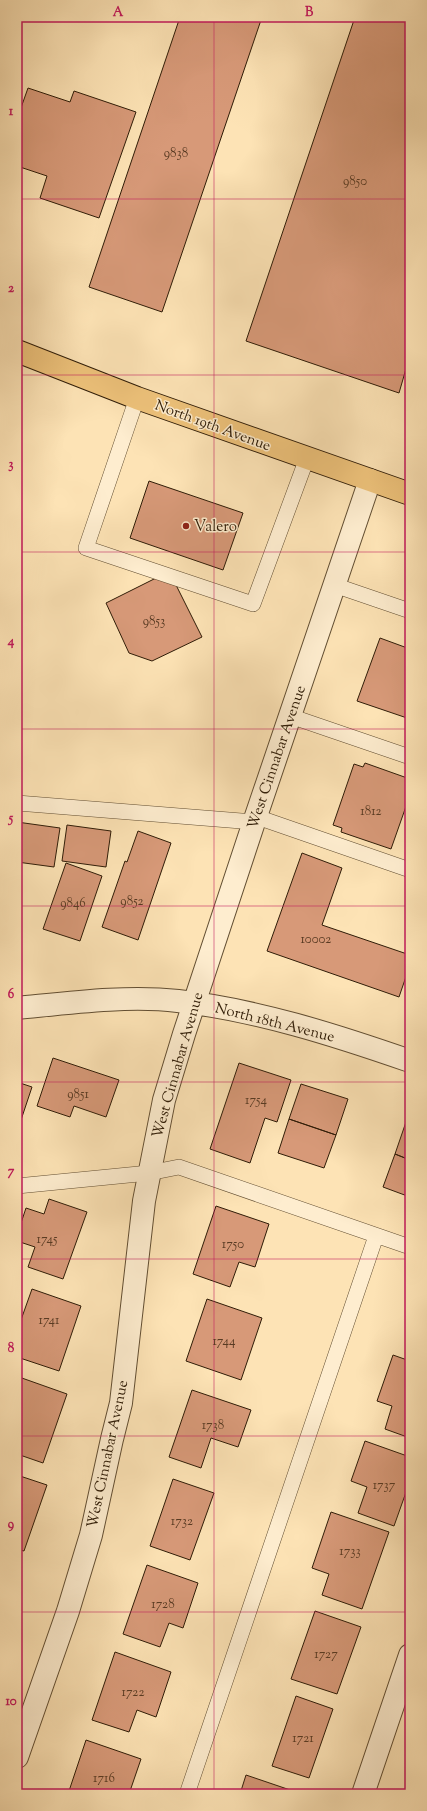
<svg xmlns="http://www.w3.org/2000/svg" width="427" height="1811" viewBox="0 0 427 1811" font-family="'Sorts Mill Goudy',serif">
<rect width="100%" height="100%" fill="#fde3b5"/>
<filter id="stains"><feTurbulence type="fractalNoise" baseFrequency=".005" numOctaves="4"/><feColorMatrix values="0 0 0 0 .2 0 0 0 0 .09 0 0 0 0 .02 0 0 0 .5 -.17"/></filter>
<radialGradient id="worn" r=".72"><stop offset=".6" stop-color="#630" stop-opacity="0"/><stop offset="1" stop-color="#630" stop-opacity=".3"/></radialGradient>
<!-- building -->
<path fill="#d79978" stroke="#2f1c07" d="M 180,17 L 262,17 L 162,312 L 89,287 Z
M 355,17 L 400,17 L 410,20 L 410,355 L 399,393 L 246,341 Z
M 28,88 L 70,102 L 74,91 L 136,112 L 99,218 L 40,198 L 47,176 L 17,166 L 17,119 Z
M 149,481 L 243,513 L 223,570 L 130,538 Z
M 156,578 L 176,585 L 202,637 L 152,661 L 129,653 L 106,603 Z
M 380,638 L 410,649 L 410,719 L 357,701 Z
M 365,763 L 410,779 L 410,795 L 391,849 L 341,832 L 342,828 L 333,825 L 354,764 L 363,767 Z
M 17,822 L 60,828 L 54,867 L 17,862 Z
M 67,825 L 111,831 L 106,867 L 62,861 Z
M 138,831 L 171,843 L 138,940 L 102,927 L 125,861 L 127,862 Z
M 302,853 L 342,868 L 322,925 L 410,955 L 410,965 L 399,997 L 267,951 Z
M 66,863 L 102,876 L 80,941 L 43,929 Z
M 53,1058 L 119,1080 L 106,1117 L 74,1106 L 70,1117 L 37,1106 Z
M 239,1063 L 291,1080 L 277,1122 L 265,1118 L 250,1163 L 210,1149 Z
M 17,1082 L 32,1087 L 20,1123 L 17,1122 Z
M 301,1084 L 348,1099 L 336,1135 L 289,1119 Z
M 289,1119 L 336,1135 L 324,1168 L 278,1153 Z
M 407,1119 L 410,1120 L 410,1160 L 395,1154 Z
M 395,1154 L 410,1160 L 410,1197 L 383,1187 Z
M 49,1199 L 87,1212 L 63,1279 L 28,1267 L 35,1247 L 17,1241 L 17,1235 L 26,1208 L 44,1214 Z
M 216,1206 L 269,1224 L 255,1267 L 239,1262 L 230,1287 L 193,1274 Z
M 32,1289 L 81,1306 L 59,1371 L 17,1357 L 17,1331 Z
M 207,1299 L 262,1318 L 241,1380 L 186,1361 Z
M 393,1355 L 410,1361 L 410,1438 L 385,1429 L 392,1406 L 377,1401 Z
M 19,1377 L 67,1394 L 43,1463 L 17,1454 L 17,1381 Z
M 192,1390 L 251,1410 L 238,1447 L 211,1438 L 201,1468 L 169,1457 Z
M 365,1441 L 410,1457 L 410,1481 L 394,1526 L 358,1513 L 367,1487 L 351,1481 Z
M 17,1475 L 47,1485 L 24,1551 L 17,1549 Z
M 173,1479 L 214,1493 L 190,1560 L 150,1546 Z
M 331,1512 L 389,1532 L 362,1609 L 322,1595 L 329,1574 L 312,1568 Z
M 147,1565 L 198,1583 L 183,1628 L 169,1623 L 160,1647 L 123,1634 Z
M 315,1611 L 361,1627 L 337,1694 L 291,1679 Z
M 115,1652 L 171,1672 L 156,1717 L 137,1710 L 129,1732 L 92,1720 Z
M 296,1696 L 333,1709 L 309,1778 L 272,1766 Z
M 86,1740 L 141,1759 L 129,1794 L 68,1794 Z
M 246,1775 L 302,1794 L 240,1794 Z"/>
<g fill="none" stroke-linecap="round" stroke-linejoin="round">
<!-- lane casing -->
<g stroke="#624e32" stroke-width="16">
<path id="lane" d="M 137,398 L 86,548 L 253,604 L 307,458
M 334,585 L 410,611
M 290,716 L 407,756
M 17,803 L 254,822
M 257,817 L 410,870
M 17,1186 L 149,1173 L 179,1167 L 410,1247
M 187,1794 L 376,1236"/>
</g>
<!-- street casing -->
<g stroke="#624e32" stroke-width="24">
<path id="street" d="M 17,1008 C 68,1003 127,995 178,1001 C 257,1010 335,1035 410,1061
M 17,1757 L 68,1611 L 91,1535 L 112,1439 L 121,1403 L 144,1201 L 164,1100 L 184,1034 L 254,822 L 370,480
M 363,1794 L 410,1655"/>
</g>
<!-- primary casing -->
<g stroke="#2f1c07" stroke-width="24">
<path id="primary" d="M 17,351 L 137,398 L 410,494"/>
</g>
<!-- lane -->
<use href="#lane" stroke="#feedcf" stroke-width="15"/>
<!-- street -->
<use href="#street" stroke="#feedcf" stroke-width="22"/>
<!-- primary -->
<use href="#primary" stroke="#eec27a" stroke-width="22"/>
</g>
<!-- grid -->
<path fill="none" stroke="#c2185b" stroke-width="1" stroke-opacity="0.55" d="M 214,17 L 214,1794M 17,199 L 410,199M 17,375 L 410,375M 17,552 L 410,552M 17,729 L 410,729M 17,906 L 410,906M 17,1082 L 410,1082M 17,1259 L 410,1259M 17,1436 L 410,1436M 17,1612 L 410,1612"/>
<!-- markers -->
<circle fill="#8f2418" stroke="#feedcf" stroke-width="1.5" cx="186" cy="526" r="4"/>
<g text-anchor="middle" stroke-width="3" stroke-linejoin="round" paint-order="stroke">
<!-- number labels -->
<g font-size="13" fill="#593b23">
<text x="176" y="157">9838</text>
<text x="355" y="185">9850</text>
<text x="154" y="625">9853</text>
<text x="371" y="815">1812</text>
<text x="132" y="905">9852</text>
<text x="73" y="907">9846</text>
<text x="316" y="943">10002</text>
<text x="78" y="1098">9851</text>
<text x="256" y="1104">1754</text>
<text x="47" y="1243">1745</text>
<text x="233" y="1248">1750</text>
<text x="49" y="1324">1741</text>
<text x="224" y="1345">1744</text>
<text x="213" y="1429">1738</text>
<text x="384" y="1489">1737</text>
<text x="182" y="1525">1732</text>
<text x="350" y="1555">1733</text>
<text x="163" y="1608">1728</text>
<text x="326" y="1658">1727</text>
<text x="133" y="1696">1722</text>
<text x="303" y="1742">1721</text>
<text x="104" y="1782">1716</text>
</g>
<!-- street labels -->
<g font-size="15" fill="#2f1c07" stroke="#feedcf">
<text transform="translate(213 425) rotate(20)" y="5">North 19th Avenue</text>
<text transform="translate(276 757) rotate(-71)" y="5">West Cinnabar Avenue</text>
<text transform="translate(275 1022) rotate(14)" y="5">North 18th Avenue</text>
<text transform="translate(177 1065) rotate(-74)" y="5">West Cinnabar Avenue</text>
<text transform="translate(107 1454) rotate(-78)" y="5">West Cinnabar Avenue</text>
</g>
<!-- poi labels -->
<g font-size="15" fill="#2f1c07" stroke="#feedcf" text-anchor="start">
<text x="194" y="531">Valero</text>
</g>
</g>
<!-- margin -->
<rect width="427" height="1811" fill="none" stroke="#fde3b5" stroke-width="44"/>
<rect x="22" y="22" width="383" height="1767" fill="none" stroke="#c2185b" stroke-width="1.5"/>
<g font-size="13" text-anchor="middle" font-weight="bold" fill="#c2185b">
<text x="118" y="16">A</text>
<text x="309" y="16">B</text>
<text x="11" y="115">1</text>
<text x="11" y="292">2</text>
<text x="11" y="468">3</text>
<text x="11" y="645">4</text>
<text x="11" y="822">5</text>
<text x="11" y="998">6</text>
<text x="11" y="1175">7</text>
<text x="11" y="1352">8</text>
<text x="11" y="1528">9</text>
<text x="11" y="1705">10</text>
</g>
<rect width="100%" height="100%" filter="url(#stains)"/>
<rect width="100%" height="100%" fill="url(#worn)"/>
</svg>
